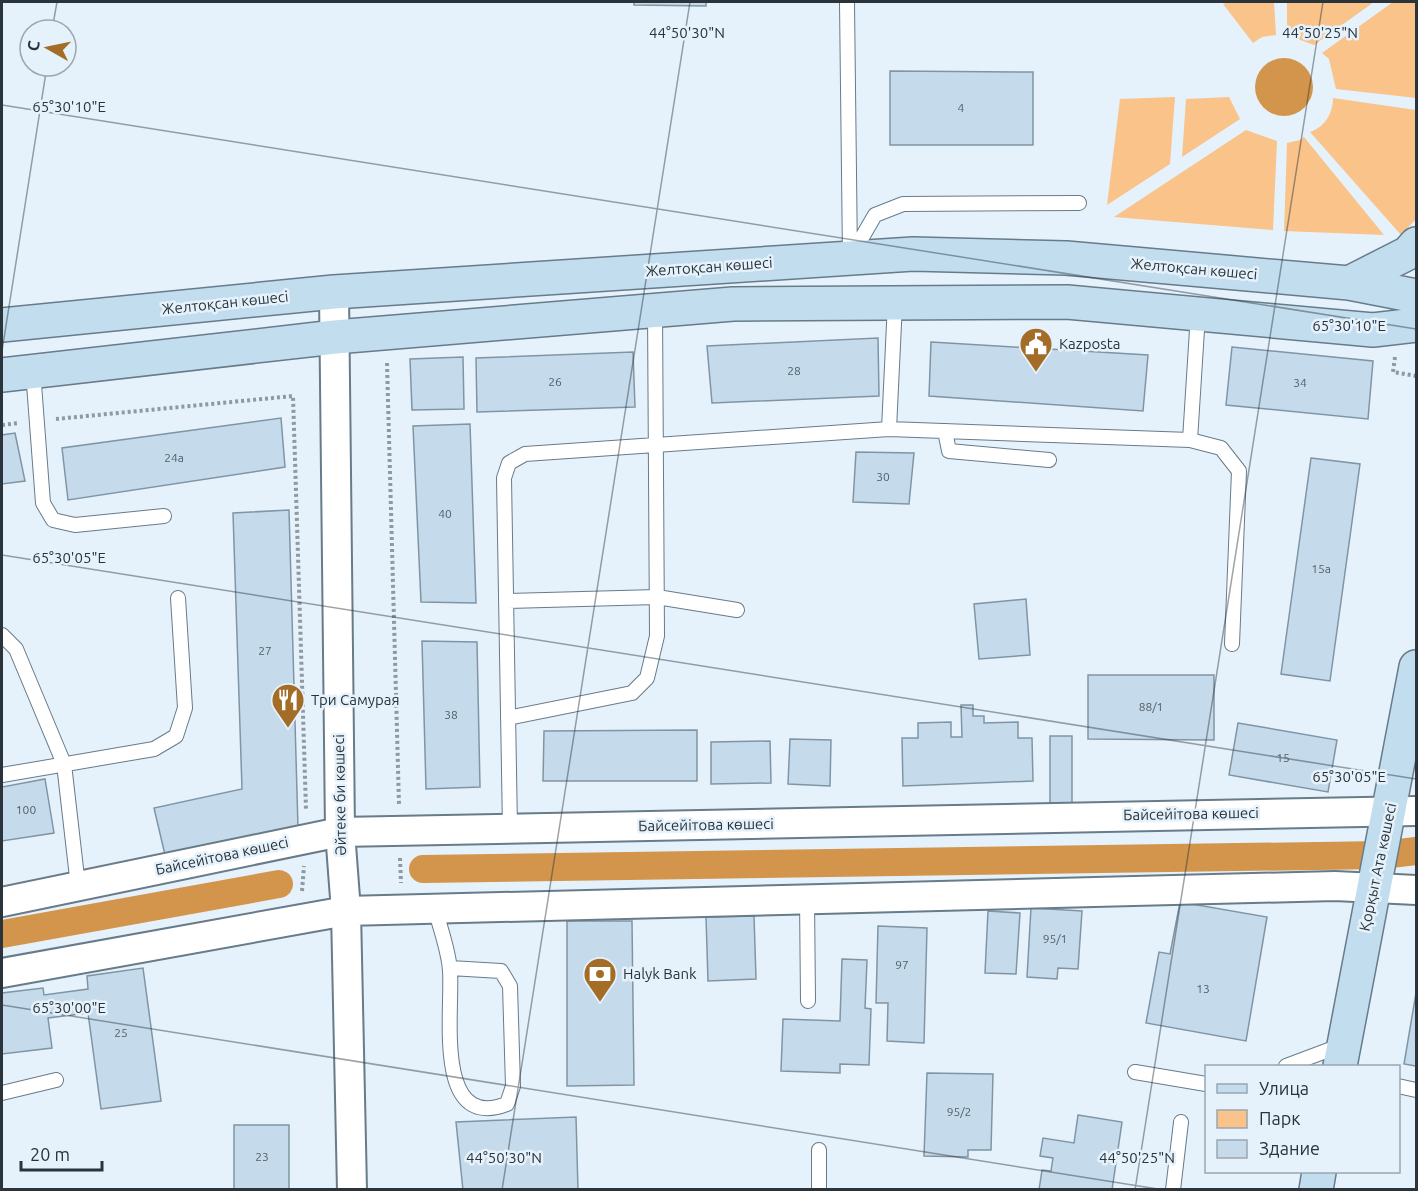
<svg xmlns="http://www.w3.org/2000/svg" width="1418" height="1191" viewBox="0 0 1418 1191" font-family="Ubuntu,sans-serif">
<rect width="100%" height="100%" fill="#e5f2fc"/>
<!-- green -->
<path fill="#f9c389" d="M 1228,2 L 1274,2 L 1276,35 L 1262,37 L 1253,43 L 1223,4 Z
M 1287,2 L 1374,2 L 1314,45 L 1287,35 Z
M 1393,2 L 1416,2 L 1416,98 L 1336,89 L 1329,59 L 1322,53 Z
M 1175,97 L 1170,164 L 1107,205 L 1120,99 Z
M 1229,97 L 1240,119 L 1182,157 L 1186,99 Z
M 1333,98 L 1416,110 L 1416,219 L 1401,235 L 1310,132 C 1325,127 1333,113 1333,98 Z
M 1246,130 L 1277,141 L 1273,230 L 1114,217 Z
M 1304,137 L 1384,235 L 1284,231 L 1287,143 L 1300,140 Z"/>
<!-- water -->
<path fill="#d3954c" d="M1255 87a29 29 0 1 1 58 0a29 29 0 1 1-58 0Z"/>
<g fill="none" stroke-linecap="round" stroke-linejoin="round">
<!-- canal -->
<path stroke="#d3954c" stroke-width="28" d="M 423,869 L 1382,855 L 1416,851
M 2,934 L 279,884"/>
</g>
<!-- building -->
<path fill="#c5dbeb" stroke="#8095a4" stroke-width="1.5" d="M 634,2 L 706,2 L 706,6 L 634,5 Z
M 890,71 L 1033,72 L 1033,145 L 890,145 Z
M 878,338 L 879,396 L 712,403 L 707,346 Z
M 931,342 L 1148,355 L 1143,411 L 929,396 Z
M 1232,347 L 1373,361 L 1368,419 L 1226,405 Z
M 633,352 L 635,407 L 477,412 L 476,358 Z
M 463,357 L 464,409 L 412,410 L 410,359 Z
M 281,418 L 285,467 L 68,500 L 62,448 Z
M 470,424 L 476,603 L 421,602 L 413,426 Z
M 15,433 L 25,481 L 2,484 L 2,435 Z
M 856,452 L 914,453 L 909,504 L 853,502 Z
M 1311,458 L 1360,464 L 1330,681 L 1281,674 Z
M 289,510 L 298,828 L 166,859 L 154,808 L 242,789 L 233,513 Z
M 1026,599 L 1030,655 L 979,659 L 974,604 Z
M 422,641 L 477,642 L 480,787 L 426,789 Z
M 1088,675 L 1214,675 L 1214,740 L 1088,739 Z
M 961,705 L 973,705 L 973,716 L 984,716 L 984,723 L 1018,722 L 1018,738 L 1032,738 L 1033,781 L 903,786 L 902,738 L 918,738 L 918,723 L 951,722 L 951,737 L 962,737 Z
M 1238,723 L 1337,740 L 1328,792 L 1229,775 Z
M 697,730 L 697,781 L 543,781 L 544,731 Z
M 1050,736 L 1072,736 L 1072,806 L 1050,806 Z
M 790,739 L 831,740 L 830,786 L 788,784 Z
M 770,741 L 771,783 L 711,784 L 711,742 Z
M 45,779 L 54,833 L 2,841 L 2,787 Z
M 1180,902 L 1267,917 L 1246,1041 L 1146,1023 L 1159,952 L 1170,954 Z
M 1031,908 L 1082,911 L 1078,969 L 1058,968 L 1057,979 L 1027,977 Z
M 988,911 L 1020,913 L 1016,974 L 985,973 Z
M 754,916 L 756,979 L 708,981 L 706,917 Z
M 567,921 L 632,921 L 634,1085 L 567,1086 Z
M 878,926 L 927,928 L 924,1043 L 887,1041 L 888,1003 L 876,1003 Z
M 842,959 L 867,960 L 865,1008 L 871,1009 L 869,1065 L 840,1064 L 840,1073 L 781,1071 L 783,1019 L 840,1021 Z
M 143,968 L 161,1101 L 101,1109 L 88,1013 L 48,1018 L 52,1048 L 2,1054 L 2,993 L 43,988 L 44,995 L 88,989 L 87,976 Z
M 1416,993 L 1416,1066 L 1404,1064 Z
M 927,1073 L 993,1074 L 991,1150 L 968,1150 L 968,1157 L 924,1156 Z
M 1078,1115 L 1122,1122 L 1112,1190 L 1039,1190 L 1042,1170 L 1051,1171 L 1053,1158 L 1040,1156 L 1043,1138 L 1074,1143 Z
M 576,1117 L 578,1190 L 463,1190 L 456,1122 Z
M 234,1125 L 289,1125 L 289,1190 L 234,1190 Z"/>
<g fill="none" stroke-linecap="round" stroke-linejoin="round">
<!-- lane casing -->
<g stroke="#677b89" stroke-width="16">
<path id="lane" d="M 847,2 L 850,258 L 875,215 L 903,204 L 1079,203
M 33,371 L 43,503 L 53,520 L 75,525 L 164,516
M 889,429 L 895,303
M 945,431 L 949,451 L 1049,460
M 1190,440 L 1198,314
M 506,601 L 657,597 L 737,610
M 2,635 L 16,649 L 64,764 L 78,886
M 508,718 L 632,693 L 647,678 L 657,636 L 655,310
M 2,775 L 154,749 L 176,736 L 185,708 L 178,598
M 510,829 L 504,478 L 509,463 L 525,454 L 889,429 L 1190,440 L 1221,448 L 1239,471 L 1232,644
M 807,898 L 808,1001
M 435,908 C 440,928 449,951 450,971 C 453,1011 433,1132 507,1104 L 513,1086 L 510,986 L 501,971 L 450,968
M 1286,1066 L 1342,1045
M 1135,1072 L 1206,1084
M 1398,1086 L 1416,1090
M 2,1093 L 56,1080
M 819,1190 L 819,1150
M 1173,1190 L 1181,1122"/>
</g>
<!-- street casing -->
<g stroke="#677b89" stroke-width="32">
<path id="street" d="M 334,292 L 340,832 L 346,911 L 352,1190
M 2,902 L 340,832 L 1416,811
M 2,973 L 346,911 L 1335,886 L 1416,890"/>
</g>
<!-- secondary casing -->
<g stroke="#677b89" stroke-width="36">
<path id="secondary" d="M 1349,283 L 1408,253 L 1416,244
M 2,325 L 334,292 L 913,254 L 1066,258 L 1349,283 L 1416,296
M 2,375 L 335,337 L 733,304 L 1067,302 L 1373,330 L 1416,325
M 1340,1066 L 1416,667
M 1316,1190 L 1319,1172"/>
</g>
<!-- path -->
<path stroke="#8e99a1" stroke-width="4" stroke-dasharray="3 3" stroke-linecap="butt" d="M 1395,357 L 1393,372 L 1416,376
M 387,363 L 399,805
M 56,419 L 293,396 L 306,810
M 2,425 L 19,423
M 400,858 L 401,883
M 302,891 L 304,866"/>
<!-- lane -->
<use href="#lane" stroke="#fff" stroke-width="14"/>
<!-- street -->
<use href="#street" stroke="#fff" stroke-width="28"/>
<!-- secondary -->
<use href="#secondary" stroke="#c2ddee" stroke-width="33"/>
</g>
<!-- ticks -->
<path fill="none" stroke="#2b343a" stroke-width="1.5" stroke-opacity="0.45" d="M 52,30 L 57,2M 2,105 L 1416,329M 2,351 L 47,66M 2,555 L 1416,779M 2,1005 L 1164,1190M 502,1190 L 690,2M 1135,1190 L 1323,2"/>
<!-- icons -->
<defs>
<g id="civic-pin" transform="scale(1.725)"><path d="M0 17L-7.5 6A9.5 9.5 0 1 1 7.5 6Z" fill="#a36c27" stroke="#e5f2fc"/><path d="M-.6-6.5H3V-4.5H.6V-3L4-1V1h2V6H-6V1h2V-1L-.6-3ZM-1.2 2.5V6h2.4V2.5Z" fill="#fff"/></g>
<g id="restaurant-pin" transform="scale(1.725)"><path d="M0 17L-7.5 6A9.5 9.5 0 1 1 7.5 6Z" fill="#a36c27" stroke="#e5f2fc"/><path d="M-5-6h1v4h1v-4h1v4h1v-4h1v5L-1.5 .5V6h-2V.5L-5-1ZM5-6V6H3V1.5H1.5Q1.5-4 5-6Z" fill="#fff"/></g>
<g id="bank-pin" transform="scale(1.725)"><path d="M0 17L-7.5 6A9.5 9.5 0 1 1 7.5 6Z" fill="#a36c27" stroke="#e5f2fc"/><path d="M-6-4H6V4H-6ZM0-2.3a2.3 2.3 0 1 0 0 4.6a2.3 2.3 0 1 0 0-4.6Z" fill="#fff"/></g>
</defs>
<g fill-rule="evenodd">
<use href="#civic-pin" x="1036" y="344"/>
<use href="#restaurant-pin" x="288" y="700"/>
<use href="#bank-pin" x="600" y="974"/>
</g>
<g text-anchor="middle" stroke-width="5" stroke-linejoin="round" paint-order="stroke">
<!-- number labels -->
<g font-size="12" fill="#525e66">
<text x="961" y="112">4</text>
<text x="794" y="375">28</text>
<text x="555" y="386">26</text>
<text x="1300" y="387">34</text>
<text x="174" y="462">24а</text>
<text x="883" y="481">30</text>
<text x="445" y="518">40</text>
<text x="1321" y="573">15а</text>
<text x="265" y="655">27</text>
<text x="1151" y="711">88/1</text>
<text x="451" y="719">38</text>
<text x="1283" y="762">15</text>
<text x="26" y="814">100</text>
<text x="1055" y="943">95/1</text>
<text x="902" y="969">97</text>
<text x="1203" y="993">13</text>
<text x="121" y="1037">25</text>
<text x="959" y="1116">95/2</text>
<text x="262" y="1161">23</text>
</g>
<!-- street labels -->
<g font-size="15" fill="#2b343a" stroke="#e5f2fc">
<text transform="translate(709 267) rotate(-4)" y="5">Желтоқсан көшесі</text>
<text transform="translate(1194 269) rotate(5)" y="5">Желтоқсан көшесі</text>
<text transform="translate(225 303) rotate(-6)" y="5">Желтоқсан көшесі</text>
<text transform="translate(340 795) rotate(-91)" y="5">Әйтеке би көшесі</text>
<text transform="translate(1191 814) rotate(-1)" y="5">Байсейітова көшесі</text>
<text transform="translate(706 825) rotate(-1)" y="5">Байсейітова көшесі</text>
<text transform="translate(222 856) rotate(-12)" y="5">Байсейітова көшесі</text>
<text transform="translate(1378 867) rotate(-78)" y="5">Қорқыт Ата көшесі</text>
</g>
<!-- poi labels -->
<g font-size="15" fill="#2b343a" stroke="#e5f2fc" text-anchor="start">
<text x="1059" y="349">Kazposta</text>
<text x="311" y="705">Три Самурая</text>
<text x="623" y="979">Halyk Bank</text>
</g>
</g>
<g font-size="15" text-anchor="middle" fill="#2b343a" stroke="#e5f2fc" stroke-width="5" stroke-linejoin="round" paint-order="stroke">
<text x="687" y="38">44°50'30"N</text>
<text x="1320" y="38">44°50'25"N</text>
<text x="69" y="112">65°30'10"E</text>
<text x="1349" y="331">65°30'10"E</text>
<text x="69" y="563">65°30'05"E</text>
<text x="1349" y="782">65°30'05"E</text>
<text x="69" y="1013">65°30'00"E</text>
<text x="504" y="1163">44°50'30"N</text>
<text x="1137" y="1163">44°50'25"N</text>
</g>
<!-- border -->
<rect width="1418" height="1191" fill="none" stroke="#2b343a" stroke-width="6"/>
<!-- legend -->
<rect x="1205" y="1065" width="195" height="108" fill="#e5f2fc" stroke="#9ba6ae" stroke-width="1.5"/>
<rect x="1217" y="1084" width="30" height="9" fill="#c2ddee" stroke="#9ba6ae" stroke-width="1.5"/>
<text x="1259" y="1095" font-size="18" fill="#2b343a">Улица</text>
<rect x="1217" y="1110" width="30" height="18" fill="#f9c389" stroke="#9ba6ae" stroke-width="1.5"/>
<text x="1259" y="1125" font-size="18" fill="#2b343a">Парк</text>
<rect x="1217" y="1140" width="30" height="18" fill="#c5dbeb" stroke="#9ba6ae" stroke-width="1.5"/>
<text x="1259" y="1155" font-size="18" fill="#2b343a">Здание</text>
<!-- north arrow -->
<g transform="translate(48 48) rotate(279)"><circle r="28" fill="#e5f2fc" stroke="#9ba6ae" stroke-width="1.5"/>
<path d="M0-4.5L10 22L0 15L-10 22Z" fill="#a36c27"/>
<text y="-9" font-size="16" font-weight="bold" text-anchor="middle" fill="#2b343a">С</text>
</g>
<!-- scale -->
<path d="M21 1161v9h81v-9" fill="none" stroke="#2b343a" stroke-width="3"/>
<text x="30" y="1161" font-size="18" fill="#2b343a" stroke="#e5f2fc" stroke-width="4.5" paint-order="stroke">20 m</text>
</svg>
